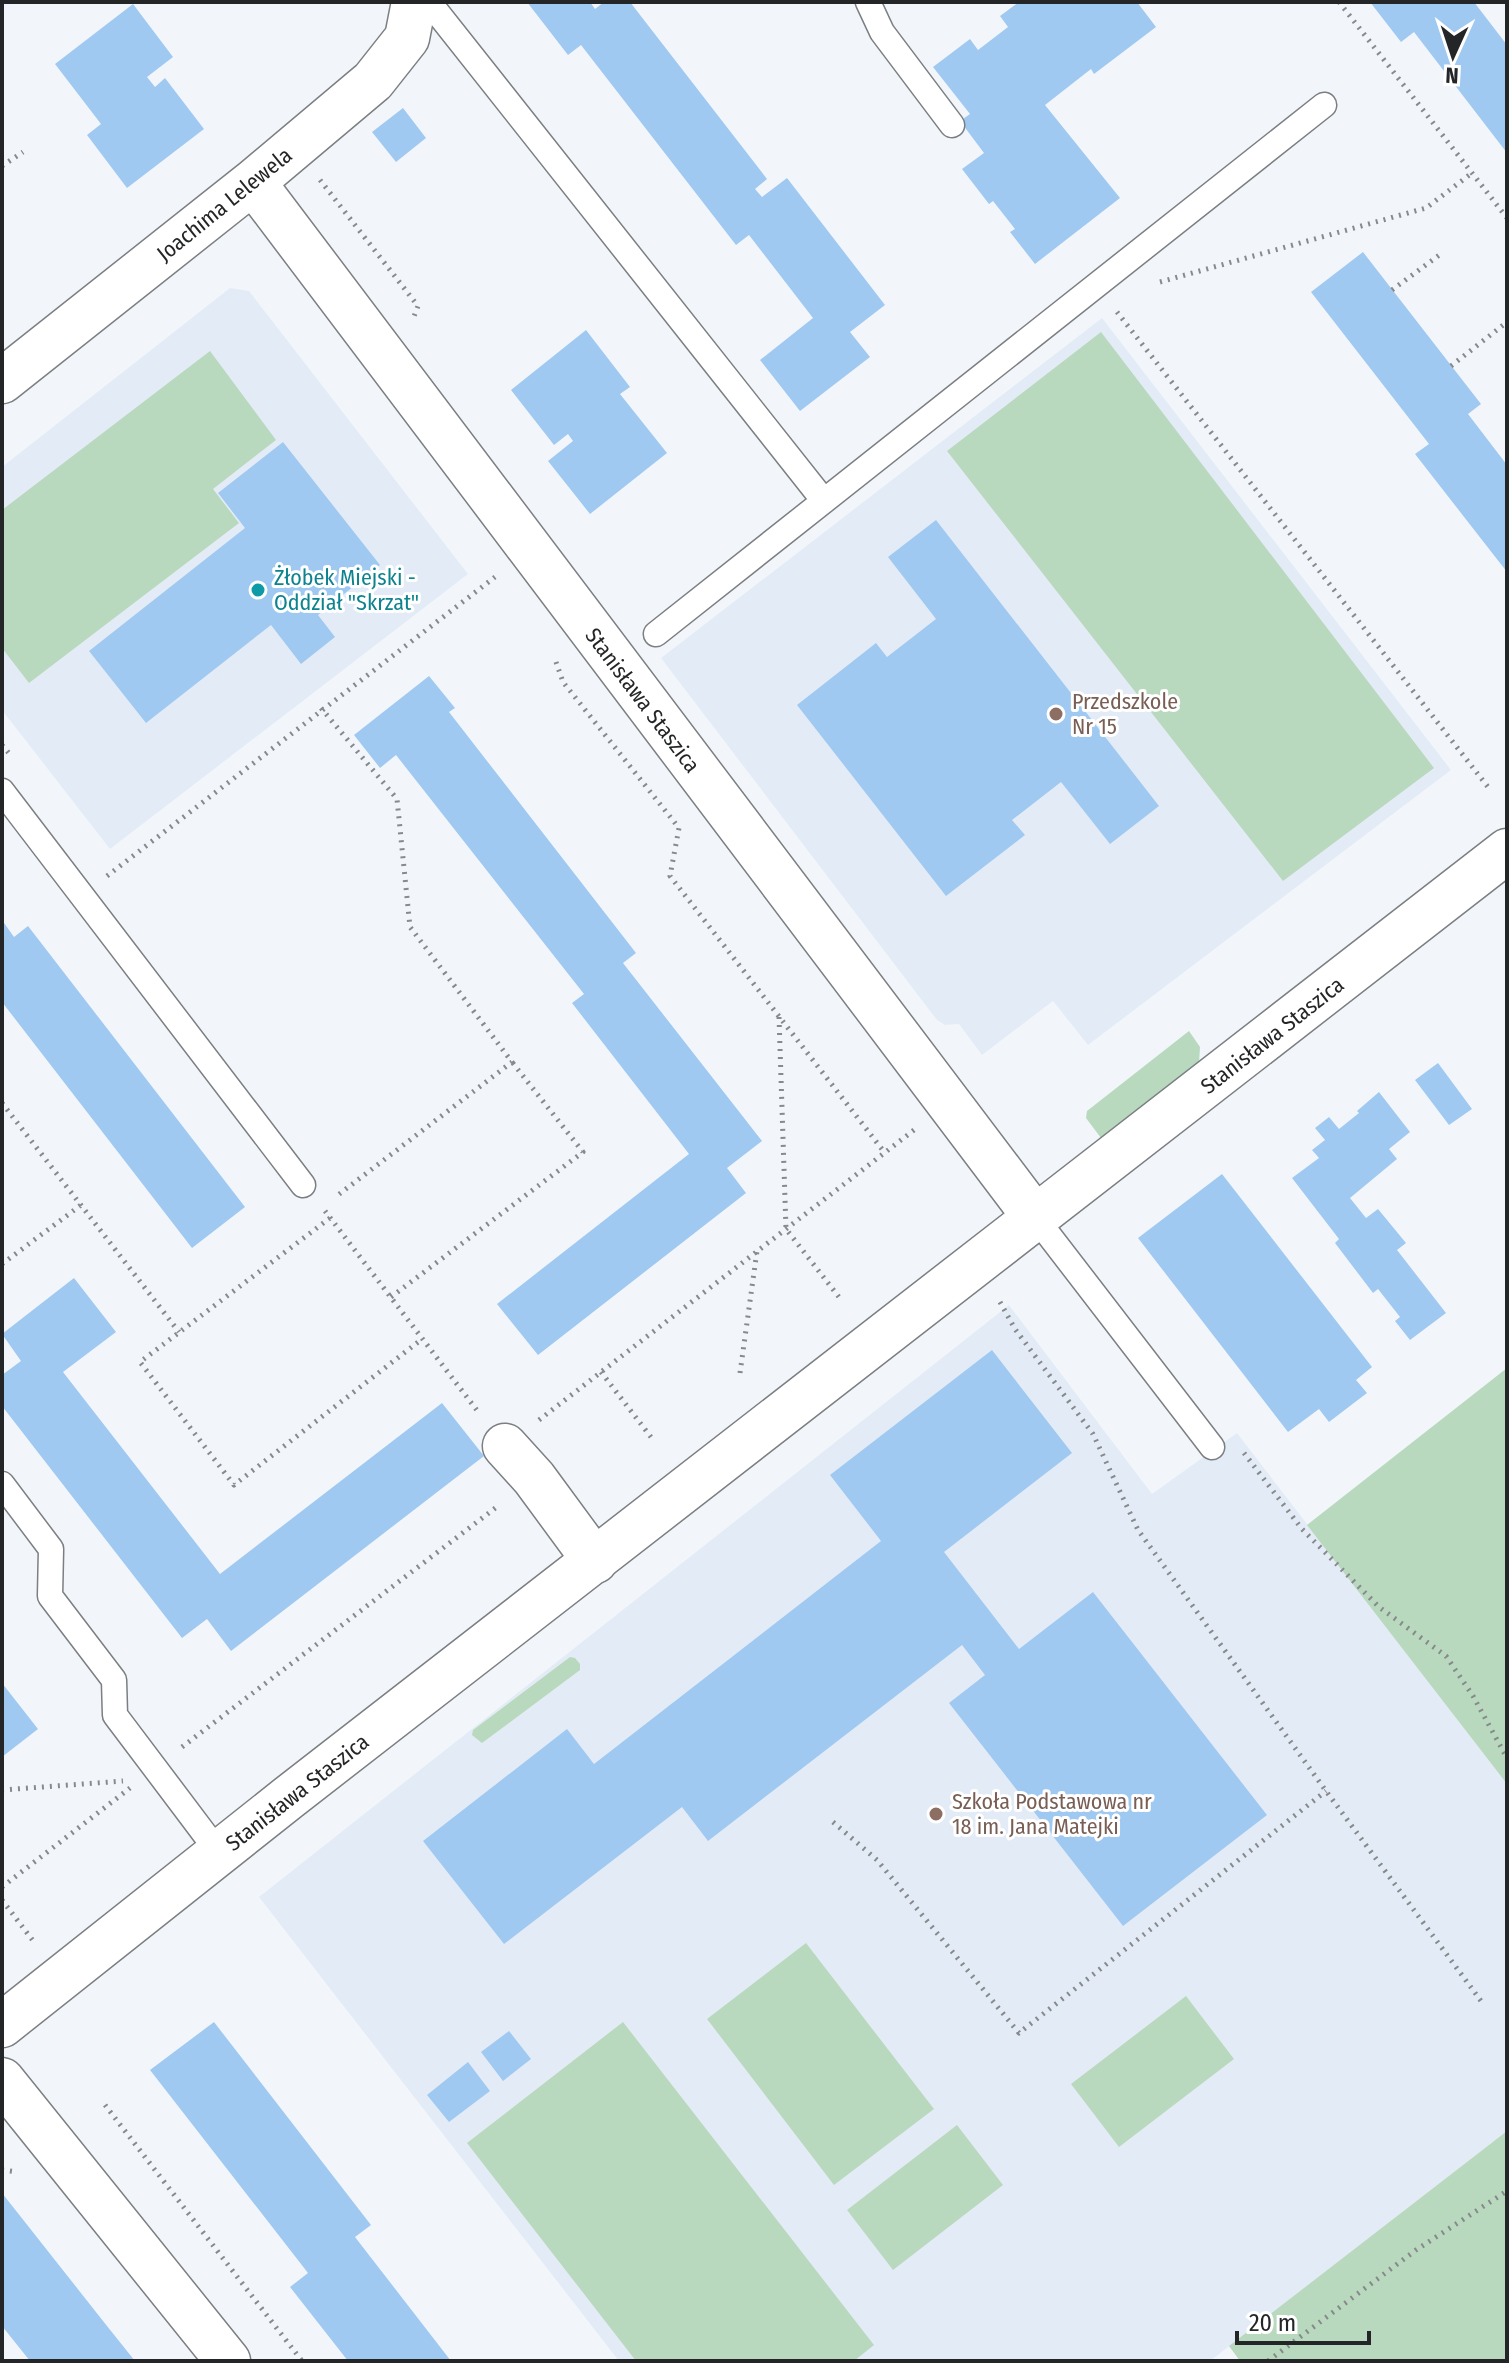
<svg xmlns="http://www.w3.org/2000/svg" width="1509" height="2363" viewBox="0 0 1509 2363" font-family="'Fira Sans Condensed',sans-serif">
<rect width="100%" height="100%" fill="#f2f6fa"/>
<!-- built -->
<path fill="#e3ecf6" d="M 230,288 L 249,291 L 468,574 L 110,849 L 2,710 L 2,467 Z
M 1102,318 L 1451,770 L 1088,1045 L 1053,1001 L 982,1055 L 959,1024 L 945,1025 L 937,1020 L 661,658 Z
M 1009,1305 L 1152,1494 L 1237,1433 L 1507,1784 L 1507,2131 L 1210,2361 L 619,2361 L 259,1897 Z"/>
<!-- green -->
<path fill="#b8d9be" d="M 1101,332 L 1434,768 L 1283,881 L 947,451 Z
M 210,351 L 276,440 L 213,489 L 239,523 L 29,683 L 2,648 L 2,510 Z
M 1189,1031 L 1200,1047 L 1199,1063 L 1101,1138 L 1086,1118 L 1087,1111 Z
M 1507,1368 L 1507,1784 L 1307,1525 Z
M 570,1657 L 575,1658 L 580,1664 L 580,1670 L 482,1743 L 472,1735 L 473,1730 Z
M 806,1943 L 934,2109 L 834,2185 L 707,2019 Z
M 1186,1996 L 1234,2059 L 1119,2147 L 1071,2084 Z
M 623,2022 L 874,2345 L 854,2361 L 636,2361 L 467,2143 Z
M 957,2125 L 1003,2185 L 893,2270 L 847,2210 Z
M 1507,2131 L 1507,2361 L 1240,2361 L 1229,2346 Z"/>
<!-- building -->
<path fill="#a0c9f1" d="M 527,2 L 590,2 L 595,9 L 604,2 L 630,2 L 767,179 L 755,189 L 762,197 L 787,178 L 885,305 L 850,332 L 870,357 L 800,411 L 760,360 L 813,318 L 749,235 L 736,245 L 581,45 L 568,55 Z
M 1019,2 L 1137,2 L 1156,27 L 1094,74 L 1091,69 L 1045,105 L 1120,198 L 1035,264 L 1010,232 L 1015,229 L 993,201 L 989,204 L 962,169 L 984,153 L 960,121 L 970,114 L 933,67 L 970,39 L 978,50 L 1008,27 L 1000,16 Z
M 1370,2 L 1474,2 L 1507,45 L 1507,153 L 1414,32 L 1401,42 Z
M 133,4 L 173,57 L 147,77 L 155,87 L 165,78 L 204,129 L 127,188 L 87,135 L 101,124 L 55,64 Z
M 403,108 L 426,138 L 396,162 L 372,132 Z
M 1363,252 L 1481,404 L 1468,414 L 1507,465 L 1507,572 L 1415,454 L 1429,444 L 1311,292 Z
M 586,330 L 630,387 L 620,394 L 667,453 L 590,514 L 548,461 L 573,441 L 568,434 L 554,445 L 511,390 Z
M 283,442 L 380,565 L 318,615 L 335,637 L 301,664 L 271,625 L 146,723 L 89,651 L 245,528 L 218,493 Z
M 936,520 L 1159,806 L 1110,844 L 1061,782 L 1012,820 L 1025,835 L 946,896 L 797,705 L 876,643 L 887,657 L 936,619 L 888,557 Z
M 429,676 L 455,708 L 449,712 L 636,953 L 623,963 L 762,1141 L 727,1168 L 746,1193 L 538,1355 L 497,1304 L 689,1154 L 572,1003 L 584,994 L 396,755 L 380,768 L 354,735 Z
M 2,920 L 14,937 L 28,926 L 245,1207 L 192,1248 L 2,1002 Z
M 1438,1063 L 1472,1109 L 1449,1125 L 1415,1080 Z
M 1379,1092 L 1410,1132 L 1389,1149 L 1397,1159 L 1350,1198 L 1366,1218 L 1378,1209 L 1406,1243 L 1397,1250 L 1446,1313 L 1410,1340 L 1395,1321 L 1400,1317 L 1378,1289 L 1373,1293 L 1335,1243 L 1339,1239 L 1292,1178 L 1319,1158 L 1312,1150 L 1325,1140 L 1315,1128 L 1329,1117 L 1339,1129 L 1359,1113 L 1357,1111 Z
M 1222,1174 L 1372,1367 L 1356,1380 L 1367,1393 L 1329,1422 L 1319,1409 L 1288,1432 L 1138,1238 Z
M 74,1278 L 116,1332 L 63,1372 L 220,1574 L 442,1403 L 484,1456 L 231,1651 L 207,1619 L 182,1638 L 2,1406 L 2,1375 L 21,1361 L 2,1334 Z
M 992,1350 L 1072,1453 L 944,1552 L 1019,1649 L 1093,1592 L 1267,1815 L 1123,1926 L 949,1703 L 985,1675 L 962,1645 L 708,1841 L 682,1807 L 504,1944 L 423,1841 L 567,1729 L 594,1764 L 881,1541 L 830,1475 Z
M 2,1683 L 38,1729 L 2,1757 Z
M 214,2022 L 371,2225 L 355,2237 L 451,2361 L 348,2361 L 290,2287 L 308,2273 L 150,2070 Z
M 509,2031 L 531,2059 L 503,2081 L 481,2052 Z
M 468,2062 L 490,2091 L 449,2122 L 427,2095 Z
M 2,2193 L 107,2326 L 135,2361 L 30,2361 L 2,2326 Z"/>
<g fill="none" stroke-linecap="round" stroke-linejoin="round">
<!-- lane casing -->
<g stroke="#7b7f82" stroke-width="27">
<path id="lane" d="M 429,2 L 824,501
M 868,2 L 882,32 L 952,125
M 656,634 L 1324,105
M 2,791 L 303,1185
M 1035,1217 L 1212,1447
M 2,1484 L 51,1549 L 50,1596 L 114,1680 L 115,1715 L 219,1853"/>
</g>
<!-- street casing -->
<g stroke="#7b7f82" stroke-width="47">
<path id="street" d="M 253,182 L 1035,1217
M 2,381 L 253,182 L 373,81 L 407,38 L 414,2
M 505,1446 L 534,1478 L 595,1561
M 2,2080 L 228,2361"/>
</g>
<!-- secondary casing -->
<g stroke="#7b7f82" stroke-width="47">
<path id="secondary" d="M 2,2025 L 288,1798 L 1507,851"/>
</g>
<!-- path -->
<path stroke="#87898c" stroke-width="5" stroke-dasharray="2 6" stroke-linecap="butt" d="M 1339,2 L 1507,218
M 2,166 L 23,152
M 320,180 L 418,306 L 413,319
M 1160,282 L 1426,208 L 1472,173
M 1392,290 L 1442,253
M 1117,312 L 1488,787
M 1451,366 L 1507,322
M 556,662 L 563,682 L 679,828 L 670,876 L 885,1153
M 321,708 L 397,799 L 410,927 L 512,1062 L 338,1195
M 2,745 L 12,757
M 107,876 L 495,577
M 779,1017 L 786,1229 L 839,1297
M 2,1103 L 179,1332
M 325,1211 L 479,1413
M 330,1218 L 140,1362 L 234,1485 L 422,1339
M 2,1264 L 81,1205
M 391,1297 L 583,1152 L 512,1062
M 1000,1302 L 1015,1329 L 1093,1434 L 1138,1530 L 1326,1791 L 1484,2005
M 601,1372 L 654,1441
M 740,1373 L 757,1251
M 539,1420 L 914,1130
M 1244,1453 L 1302,1529 L 1379,1607 L 1446,1656 L 1473,1696 L 1507,1758
M 182,1747 L 498,1506
M 2,1790 L 123,1781
M 833,1822 L 877,1860 L 1019,2033 L 1326,1791
M 2,1887 L 130,1788
M 2,1900 L 34,1942
M 105,2105 L 302,2361
M 2,2170 L 17,2172
M 1268,2361 L 1416,2250 L 1507,2191"/>
<!-- lane -->
<use href="#lane" stroke="#fff" stroke-width="24"/>
<!-- street -->
<use href="#street" stroke="#fff" stroke-width="44"/>
<!-- secondary -->
<use href="#secondary" stroke="#fff" stroke-width="44"/>
</g>
<!-- markers -->
<circle fill="#0f9aa8" stroke="#fff" stroke-width="3" cx="258" cy="590" r="8"/>
<g fill="#8d6e63" stroke="#fff" stroke-width="3">
<circle cx="1056" cy="714" r="8"/>
<circle cx="936" cy="1814" r="8"/>
</g>
<g text-anchor="middle" stroke-width="6" stroke-linejoin="round" paint-order="stroke">
<!-- street labels -->
<g font-size="22" fill="#242527" stroke="#fff">
<text transform="translate(224 204) rotate(-39)" y="8">Joachima Lelewela</text>
<text transform="translate(643 700) rotate(53)" y="8">Stanisława Staszica</text>
<text transform="translate(1272 1035) rotate(-38)" y="8">Stanisława Staszica</text>
<text transform="translate(297 1792) rotate(-38)" y="8">Stanisława Staszica</text>
</g>
<!-- culture labels -->
<g font-size="22" fill="#0d838f" stroke="#fff" text-anchor="start">
<text x="274" y="585">Żłobek Miejski -<tspan x="274" dy="25">Oddział "Skrzat"</tspan></text>
</g>
<!-- education labels -->
<g font-size="22" fill="#785e54" stroke="#fff" text-anchor="start">
<text x="1072" y="709">Przedszkole<tspan x="1072" dy="25">Nr 15</tspan></text>
<text x="952" y="1809">Szkoła Podstawowa nr<tspan x="952" dy="25">18 im. Jana Matejki</tspan></text>
</g>
</g>
<!-- border -->
<rect width="1509" height="2363" fill="none" stroke="#242527" stroke-width="8"/>
<!-- north arrow -->
<g transform="translate(1453 56) rotate(183)" stroke="#ffffff" stroke-width="6" paint-order="stroke">
<path d="M0-6L14 30L0 20L-14 30Z" fill="#242527"/>
<text y="-12" font-size="22" font-weight="bold" text-anchor="middle" fill="#242527">N</text>
</g>
<!-- scale -->
<path d="M1237 2331v12h132v-12" fill="none" stroke="#242527" stroke-width="4"/>
<text x="1249" y="2331" font-size="24" fill="#242527" stroke="#ffffff" stroke-width="6" paint-order="stroke">20 m</text>
</svg>
